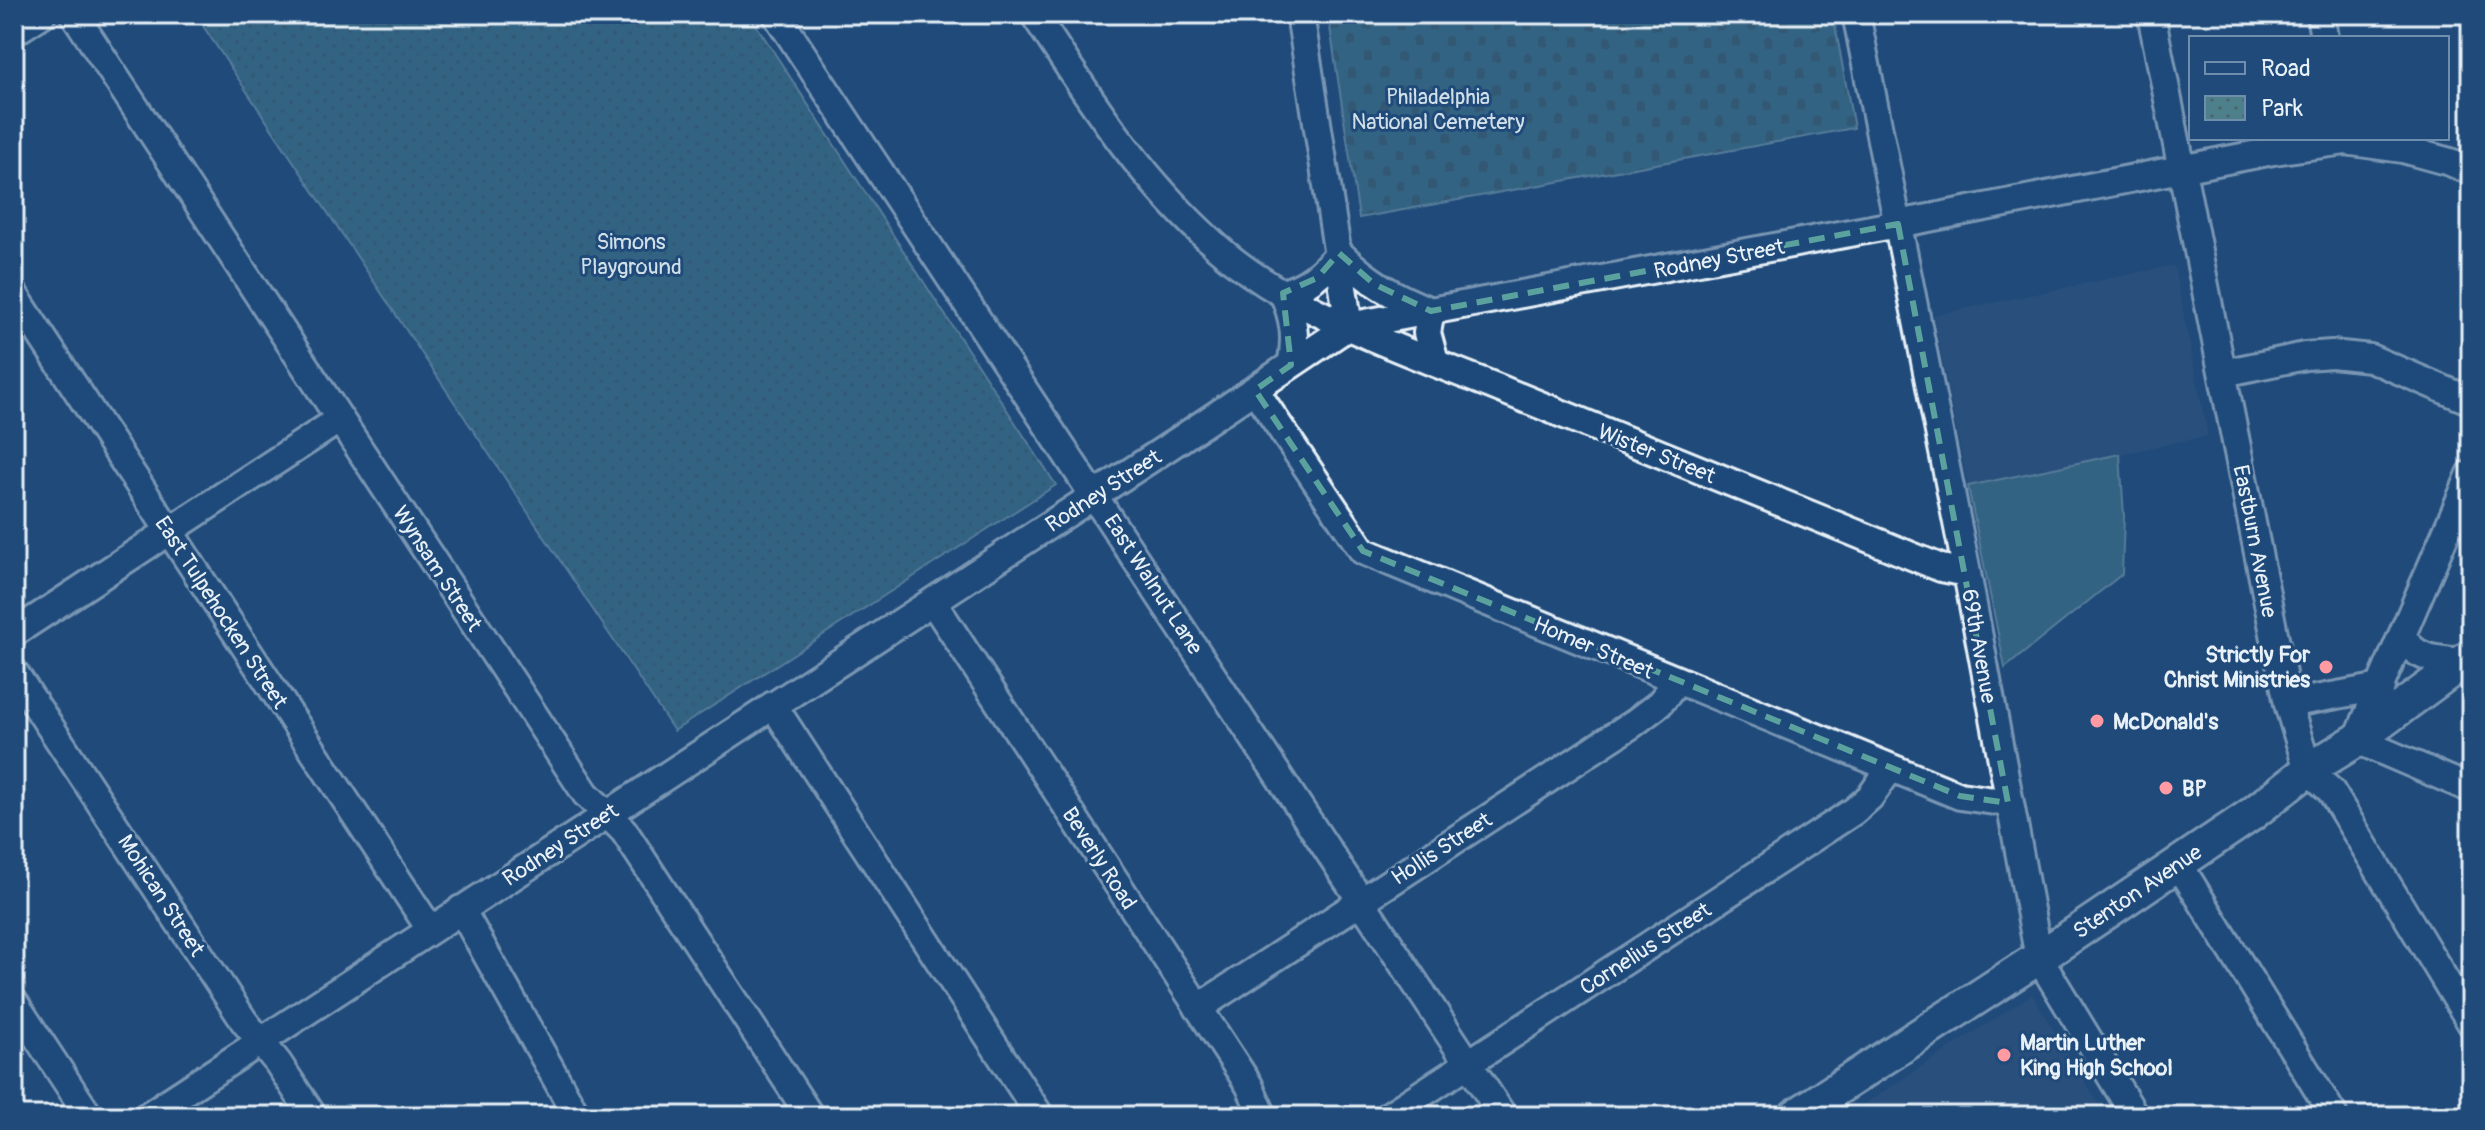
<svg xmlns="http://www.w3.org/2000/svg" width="2485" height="1130" viewBox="0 0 2485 1130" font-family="Pangolin,sans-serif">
<defs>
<pattern id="cemetery-stones" width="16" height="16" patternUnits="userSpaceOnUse" patternTransform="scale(2)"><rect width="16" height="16" fill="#4e808c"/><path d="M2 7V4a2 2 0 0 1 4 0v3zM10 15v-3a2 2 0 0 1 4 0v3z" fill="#4a676e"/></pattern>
<pattern id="park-dots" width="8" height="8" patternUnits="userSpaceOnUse" patternTransform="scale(2)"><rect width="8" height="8" fill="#4e808c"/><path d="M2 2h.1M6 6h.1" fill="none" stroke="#4a676e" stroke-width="1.8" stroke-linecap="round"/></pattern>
</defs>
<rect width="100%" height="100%" fill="#1f4a7a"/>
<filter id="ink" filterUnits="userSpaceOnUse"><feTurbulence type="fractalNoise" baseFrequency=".0125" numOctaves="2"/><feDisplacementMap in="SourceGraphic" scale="16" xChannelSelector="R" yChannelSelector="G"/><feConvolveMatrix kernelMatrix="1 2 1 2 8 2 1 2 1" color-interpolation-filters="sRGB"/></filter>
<g filter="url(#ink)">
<!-- built -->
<path fill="#35557e" d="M 2174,265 L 2208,436 L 1968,486 L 1933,315 Z
M 2032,994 L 2106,1116 L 1846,1116 Z"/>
<!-- grass -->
<path fill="#4e808c" stroke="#9bb8c2" stroke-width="2" d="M 2120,454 L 2124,516 L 2122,574 L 2005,668 L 1968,486 Z"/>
<!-- cemetery -->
<path fill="url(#cemetery-stones)" stroke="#9bb8c2" stroke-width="2" d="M 1328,14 L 1833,14 L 1854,128 L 1359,218 Z"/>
<!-- park -->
<path fill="url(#park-dots)" stroke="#9bb8c2" stroke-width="2" d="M 195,14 L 749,14 L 1056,485 L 674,731 Z"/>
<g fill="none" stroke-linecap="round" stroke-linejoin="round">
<!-- minor casing -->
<g stroke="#e8f1f8" stroke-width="32">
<path id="minor" d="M 74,14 L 586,794 L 624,831 L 810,1116
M 776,14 L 1503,1116
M 1034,14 C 1090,99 1139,178 1217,247 C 1292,314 1415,354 1508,392 C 1653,451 1797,509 1941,568 L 1967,573
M 1300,14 L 1349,326
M 1856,14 L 1967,573 L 2039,958 L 2135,1116
M 2151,14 L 2288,704 L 2308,770 L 2331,791 L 2471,1023
M 2320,14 L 2324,38
M 14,32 L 42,14
M 14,294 L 430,929
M 1291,365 C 1297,339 1294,318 1283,293 C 1308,286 1322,273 1339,253 C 1367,281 1394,297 1431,311 L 1427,333 L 1435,362
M 2223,373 L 2305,356 L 2332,354 L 2370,358 L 2471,401
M 1255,390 L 1363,551 L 1960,796 L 2008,803
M 2471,474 L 2357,740 L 2471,789
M 933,602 L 1249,1085 L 1263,1116
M 14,633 L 340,419
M 2403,637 C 2417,661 2437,659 2463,662
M 14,672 L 244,1021 L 278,1063 L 313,1116
M 2288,704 L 2381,687
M 773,705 L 1040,1116
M 2178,863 L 2334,1116
M 461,909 L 577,1116
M 14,1002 L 89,1116
M 1198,1008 L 1634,723 L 1659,704 L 1677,682
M 147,1116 L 1176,442 L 1349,326 L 1898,224 L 2273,151 L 2345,141 L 2403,149 L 2450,162 L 2471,171
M 1388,1116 L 1854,811 L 1870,797 L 1890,769"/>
</g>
<!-- major casing -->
<g stroke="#e8f1f8" stroke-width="38">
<path id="major" d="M 1795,1116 L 2055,947 L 2252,814 L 2308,770 L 2357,740 L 2471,656"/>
</g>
<!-- minor -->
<use href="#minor" stroke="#1f4a7a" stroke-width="26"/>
<!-- major -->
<use href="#major" stroke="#1f4a7a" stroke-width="32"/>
</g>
</g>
<!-- marked area -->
<path d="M0 0H2485V1130H0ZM 1898,224 L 2008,803 L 1960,796 L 1363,551 L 1255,390 L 1291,365 L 1283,293 L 1317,278 L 1339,253 L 1374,284 L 1431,311 Z" fill="#1f4a7a" fill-opacity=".55" fill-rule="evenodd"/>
<path fill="none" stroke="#5ba19e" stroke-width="6" stroke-dasharray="16 10" stroke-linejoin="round" d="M 1898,224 L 2008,803 L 1960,796 L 1363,551 L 1255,390 L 1291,365 L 1283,293 L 1317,278 L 1339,253 L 1374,284 L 1431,311 Z"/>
<!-- markers -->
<g fill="#ff9aa2" stroke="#1f4a7a" stroke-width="3">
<circle cx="2326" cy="667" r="8"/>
<circle cx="2097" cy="721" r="8"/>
<circle cx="2166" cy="788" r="8"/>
<circle cx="2004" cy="1055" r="8"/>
</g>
<g text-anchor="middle" stroke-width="6" stroke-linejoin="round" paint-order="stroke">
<!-- park labels -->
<g font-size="22" fill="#d1e0e8" stroke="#1f4a7a">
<text x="1438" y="104">Philadelphia<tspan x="1438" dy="25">National Cemetery</tspan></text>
<text x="631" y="249">Simons<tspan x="631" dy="25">Playground</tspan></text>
</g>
<!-- street labels -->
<g font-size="22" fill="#e8f1f8" stroke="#1f4a7a">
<text transform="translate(1719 258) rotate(-11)" y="8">Rodney Street</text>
<text transform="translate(1657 453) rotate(22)" y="8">Wister Street</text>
<text transform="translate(1103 490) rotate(-33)" y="8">Rodney Street</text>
<text transform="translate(2256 541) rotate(79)" y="8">Eastburn Avenue</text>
<text transform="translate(438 568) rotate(57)" y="8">Wynsam Street</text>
<text transform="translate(1154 584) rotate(57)" y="8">East Walnut Lane</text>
<text transform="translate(222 612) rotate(57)" y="8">East Tulpehocken Street</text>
<text transform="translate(1980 646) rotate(80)" y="8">69th Avenue</text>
<text transform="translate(1594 647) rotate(23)" y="8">Homer Street</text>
<text transform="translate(560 844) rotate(-33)" y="8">Rodney Street</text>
<text transform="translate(1441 848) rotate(-33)" y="8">Hollis Street</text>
<text transform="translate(1100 858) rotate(57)" y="8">Beverly Road</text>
<text transform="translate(2137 891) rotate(-34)" y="8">Stenton Avenue</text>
<text transform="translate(162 895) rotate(57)" y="8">Mohican Street</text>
<text transform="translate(1645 948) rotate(-33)" y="8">Cornelius Street</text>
</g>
<!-- poi labels -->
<g font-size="22" font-weight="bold" fill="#e8f1f8" stroke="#1f4a7a" text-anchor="start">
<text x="2310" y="662" text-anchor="end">Strictly For<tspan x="2310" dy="25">Christ Ministries</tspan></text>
<text x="2113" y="729">McDonald's</text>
<text x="2182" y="796">BP</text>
<text x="2020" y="1050">Martin Luther<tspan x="2020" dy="25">King High School</tspan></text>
</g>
</g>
<!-- margin -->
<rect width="2485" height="1130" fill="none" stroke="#1f4a7a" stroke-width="48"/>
<rect x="24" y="24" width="2437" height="1082" fill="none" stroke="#e8f1f8" stroke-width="3" filter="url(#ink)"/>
<!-- legend -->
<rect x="2189" y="36" width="260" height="104" fill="#1f4a7a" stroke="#6f8dac" stroke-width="2"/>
<rect x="2205" y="62" width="40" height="12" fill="#1f4a7a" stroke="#6f8dac" stroke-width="2"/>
<text x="2261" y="76" font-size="24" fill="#e8f1f8">Road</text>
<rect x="2205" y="96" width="40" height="24" fill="url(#park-dots)" stroke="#6f8dac" stroke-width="2"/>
<text x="2261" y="116" font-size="24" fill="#e8f1f8">Park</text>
</svg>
